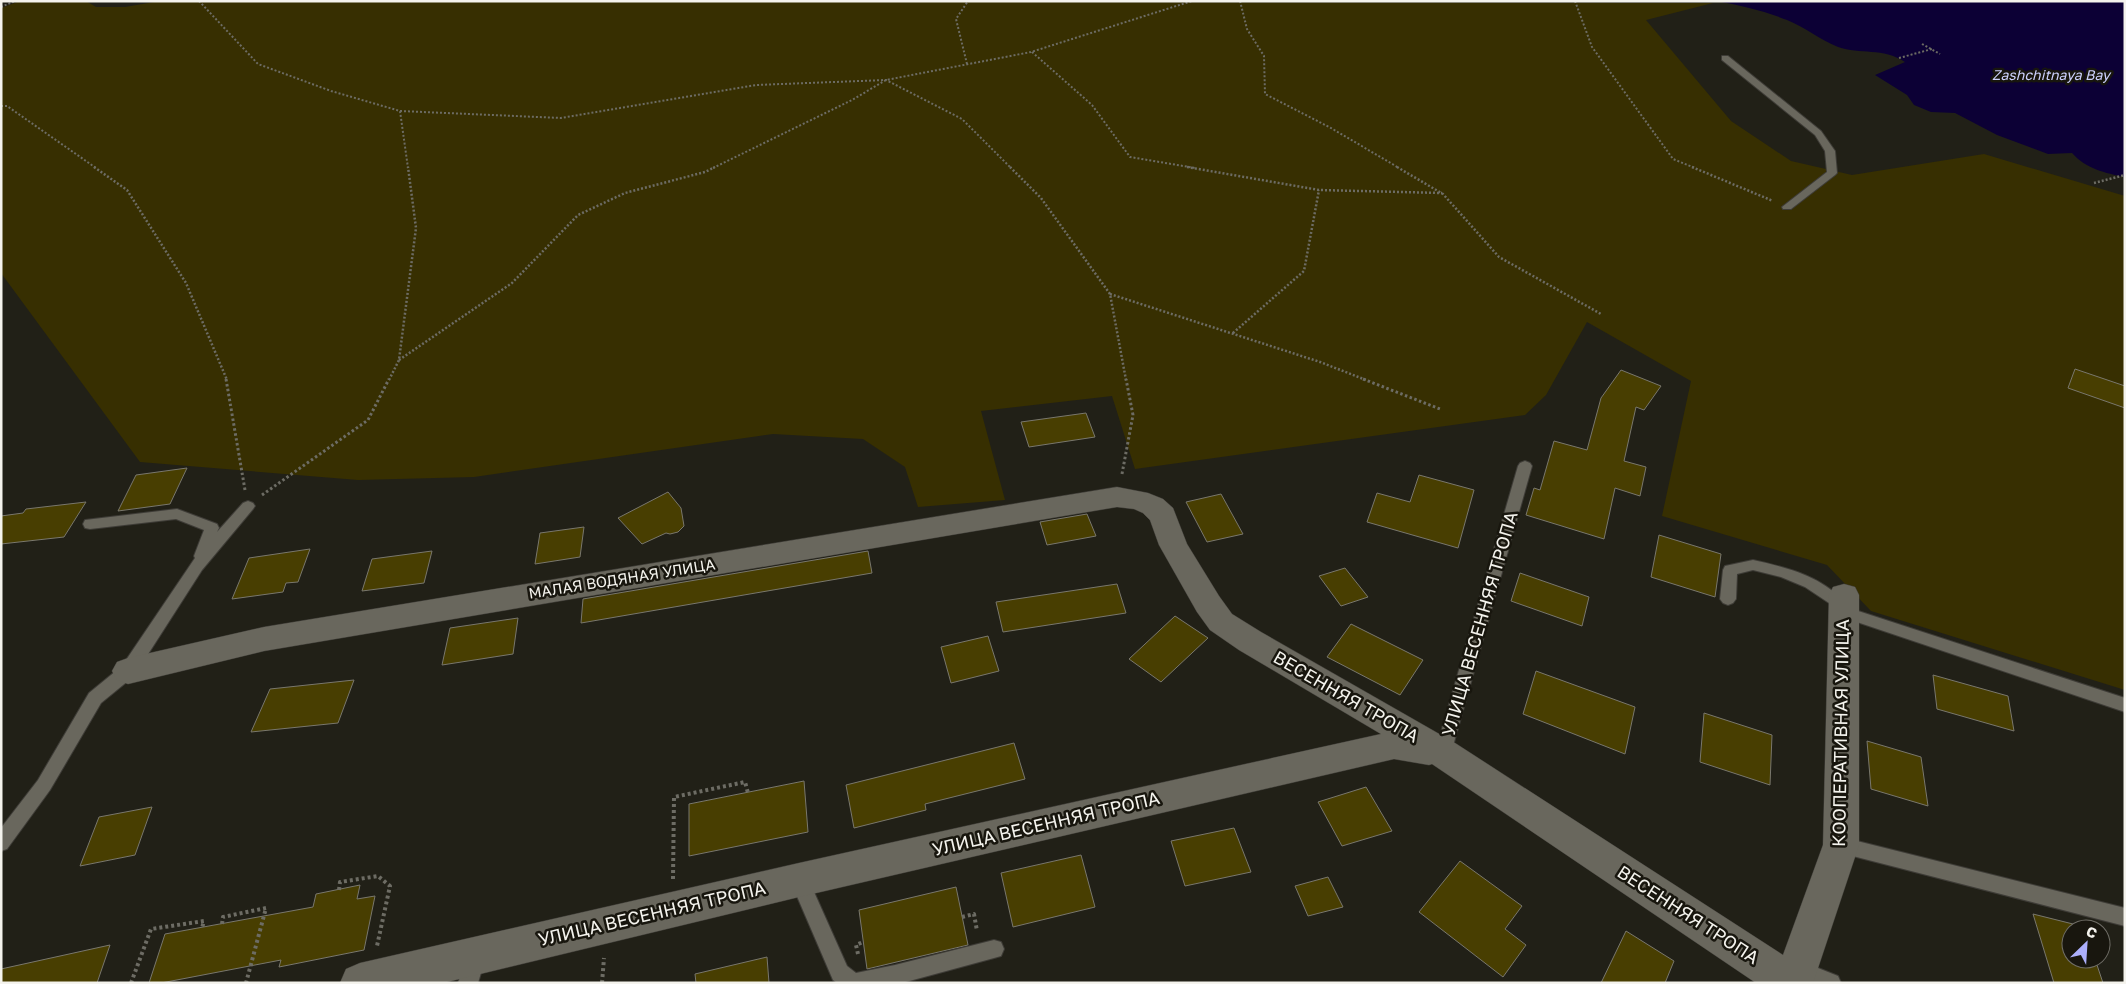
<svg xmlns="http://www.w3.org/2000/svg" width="2126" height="984" viewBox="0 0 2126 984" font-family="'Golos Text',sans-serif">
<rect width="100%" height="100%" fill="#212017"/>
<!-- green -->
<path fill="#372f01" d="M 20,1 L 86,1 L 96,7 L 125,7 L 160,1 L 1713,3 L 1646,20 L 1731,121 L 1791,161 L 1852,175 L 1984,154 L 2125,196 L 2125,690 L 1871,611 L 1827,565 L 1662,516 L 1691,381 L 1587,322 L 1546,395 L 1525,415 L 1135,469 L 1112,396 L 981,411 L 1005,500 L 918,507 L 905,467 L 863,439 L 773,434 L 474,477 L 358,480 L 140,462 L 1,273 L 1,8 Z"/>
<!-- water -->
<path fill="#0c0035" d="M 1716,1 L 2125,1 L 2125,177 C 2105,173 2086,169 2072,153 L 2048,154 L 1997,135 L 1955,113 L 1931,112 L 1914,105 L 1907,95 L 1875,75 L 1905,62 C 1883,47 1860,55 1838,47 C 1820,40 1805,27 1787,20 C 1764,11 1740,5 1716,1 Z"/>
<!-- building -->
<path fill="#483e01" stroke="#79776d" d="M 2075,369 L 2125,386 L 2125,408 L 2068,388 Z
M 1621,370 L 1661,386 L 1644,410 L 1636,407 L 1624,461 L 1646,467 L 1640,496 L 1615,488 L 1604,539 L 1526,515 L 1534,488 L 1540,490 L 1554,441 L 1587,450 L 1601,398 Z
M 1086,413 L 1095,437 L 1029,447 L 1021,422 Z
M 187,468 L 170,504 L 118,511 L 136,475 Z
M 1419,475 L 1474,490 L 1458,548 L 1367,522 L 1377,493 L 1410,502 Z
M 668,492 L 681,508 L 684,526 L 678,532 L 670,534 L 666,533 L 642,544 L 618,518 Z
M 1221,494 L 1243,534 L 1207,542 L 1186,502 Z
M 86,502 L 64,537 L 1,544 L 1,516 L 23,513 L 26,509 Z
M 1087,514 L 1096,536 L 1047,545 L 1040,522 Z
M 584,527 L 580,557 L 535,564 L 540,533 Z
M 1659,535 L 1721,554 L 1715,597 L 1651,577 Z
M 310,549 L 298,582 L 286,583 L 283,592 L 232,599 L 249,558 Z
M 432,551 L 424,583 L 362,591 L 372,559 Z
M 868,551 L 872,573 L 581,623 L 583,599 Z
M 1345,568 L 1368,597 L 1341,606 L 1319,576 Z
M 1520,573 L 1589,597 L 1582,626 L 1511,601 Z
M 1117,584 L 1126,613 L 1003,632 L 996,602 Z
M 1175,616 L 1208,638 L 1161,682 L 1129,659 Z
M 518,618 L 513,654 L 442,665 L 450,628 Z
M 1351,624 L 1423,660 L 1400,695 L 1327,657 Z
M 988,636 L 999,671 L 951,683 L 941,647 Z
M 1536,671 L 1635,707 L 1625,754 L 1523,714 Z
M 1933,675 L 2008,696 L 2014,731 L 1937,709 Z
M 354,680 L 338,723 L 251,732 L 270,689 Z
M 1704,713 L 1772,735 L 1770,785 L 1700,762 Z
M 1867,741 L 1921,757 L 1928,806 L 1871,789 Z
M 1014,743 L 1025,779 L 925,804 L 926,810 L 854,828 L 846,785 Z
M 804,781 L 808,832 L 689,856 L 689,804 Z
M 1366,787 L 1392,831 L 1342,846 L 1318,802 Z
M 152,807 L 135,855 L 80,866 L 99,817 Z
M 1234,828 L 1251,872 L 1185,886 L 1171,841 Z
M 1081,855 L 1095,907 L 1013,927 L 1001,873 Z
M 1460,861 L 1522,906 L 1505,929 L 1526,945 L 1503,977 L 1419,912 Z
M 1328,877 L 1343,907 L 1308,916 L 1295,886 Z
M 360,885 L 357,899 L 375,896 L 364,950 L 279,967 L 281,960 L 161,983 L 149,983 L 165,934 L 313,907 L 316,894 Z
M 956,887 L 968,945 L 867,969 L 859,910 Z
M 2033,914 L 2085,927 L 2086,929 L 2071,929 L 2071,959 L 2095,959 L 2103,983 L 2054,983 Z
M 1626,931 L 1674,961 L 1665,983 L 1601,983 Z
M 110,945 L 97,983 L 1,983 L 1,969 Z
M 767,957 L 769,983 L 696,983 L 695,974 Z"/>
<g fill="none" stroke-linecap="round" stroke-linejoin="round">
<!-- service casing -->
<g stroke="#3e3c37" stroke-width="2">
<path id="service" d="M 1722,56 L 1728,56 L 1821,131 L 1835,151 L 1837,173 L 1835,175 L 1791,209 L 1783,209 L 1782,207 L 1827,172 L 1825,151 L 1815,135 L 1722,60 Z
M 1525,461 L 1530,463 L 1532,466 L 1451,753 L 1449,758 L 1443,760 L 1437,758 L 1435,753 L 1518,466 L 1520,463 Z
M 248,501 L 253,503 L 255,506 L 253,509 L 202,570 L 134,676 L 101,703 L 50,790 L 7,849 L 1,851 L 1,828 L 38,780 L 89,693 L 122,666 L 195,558 L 194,556 L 204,530 L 176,519 L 90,529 L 85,528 L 83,524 L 85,520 L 177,509 L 217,524 L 219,528 L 217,532 L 243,503 Z
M 1753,560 C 1789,568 1826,577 1849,608 L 2125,698 L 2125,712 L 1839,616 L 1829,603 L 1805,587 L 1781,577 L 1753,570 L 1737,574 L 1736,599 L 1733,603 L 1728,605 L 1723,603 L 1720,599 L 1723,570 L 1725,566 Z
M 1841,837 L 2125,908 L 2125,926 L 1841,853 L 1835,851 L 1832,845 L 1835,839 Z
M 799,871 L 806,874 L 847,966 L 856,973 L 895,965 L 994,940 L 1001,942 L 1004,949 L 1001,956 L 994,958 L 902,983 L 837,983 L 833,980 L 790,880 L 792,874 Z
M 475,949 L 482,952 L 485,959 L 478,983 L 458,983 L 468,952 Z
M 1798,960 L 1838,976 L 1841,983 L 1806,983 L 1791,977 L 1788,970 L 1791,963 Z"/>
</g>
<!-- minor casing -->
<g stroke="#3e3c37" stroke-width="1">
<path id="minor" d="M 1117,487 L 1148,493 L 1163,499 L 1173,508 L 1187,544 L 1219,596 L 1232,614 L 1261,632 L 1455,743 L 1783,955 L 1823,845 L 1829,595 L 1833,587 L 1844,584 L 1855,587 L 1859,595 L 1859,845 L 1813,983 L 1756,983 L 1432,764 L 1429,765 L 1394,759 L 799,897 L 443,983 L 340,983 L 346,969 L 360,963 L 799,863 L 1381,734 L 1239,650 L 1210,630 L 1197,612 L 1159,545 L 1150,520 L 1143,513 L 1134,509 L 1117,507 L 264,651 L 128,684 L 117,680 L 112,671 L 117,662 L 128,658 L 264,627 Z"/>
</g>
<!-- path-far3 -->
<path stroke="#6d6c64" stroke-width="2" stroke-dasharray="2 2" stroke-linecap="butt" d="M 199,1 L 258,64 L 331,91 L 400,111 L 408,168
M 1240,1 L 1247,29 L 1264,56 L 1265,94 L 1331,128 L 1399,168
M 1575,1 L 1592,47 L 1673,159 L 1695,168
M 1,7 L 15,1
M 1922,44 L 1940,54
M 1032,52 L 1092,105 L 1130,157 L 1195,168
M 1899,58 L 1932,49
M 967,64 L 956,19 L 968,1
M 1,106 L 7,106 L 96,168
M 400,111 L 561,118 L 756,85 L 886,80 L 962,119 L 1011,168
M 713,168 L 852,100 L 886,80 L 1031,52 L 1192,1"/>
<!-- path-far2 -->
<path stroke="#6d6c64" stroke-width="2.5" stroke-dasharray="2 2" stroke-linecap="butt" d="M 94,167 L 127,190 L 186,283 L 227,380
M 1010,167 L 1041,198 L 1110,294 L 1126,380
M 1187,167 L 1319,190 L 1442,193
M 1397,167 L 1443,194 L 1499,257 L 1601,314
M 1692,167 L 1773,201
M 2094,183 L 2125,175
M 1110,294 L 1320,362 L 1366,380
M 1233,333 L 1304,271 L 1319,190
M 399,360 L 512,283 L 578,215 L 625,193 L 705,172 L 715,167
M 389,380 L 399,360 L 416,228 L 408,167"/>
<!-- path-far1 -->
<path stroke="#6d6c64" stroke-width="3" stroke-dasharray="2.5 2.5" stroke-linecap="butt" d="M 226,379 L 245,490
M 1363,379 L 1440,409
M 1122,474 L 1133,415 L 1126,379
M 262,495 L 368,420 L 389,379"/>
<!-- path -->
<path stroke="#6d6c64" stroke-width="4" stroke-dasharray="3 3" stroke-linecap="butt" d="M 673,879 L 674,797 L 745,782 L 748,793
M 339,890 L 340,882 L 378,876 L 390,886 L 377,946
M 962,917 L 974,914 L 977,931
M 222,924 L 223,917 L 266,908 L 246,983
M 858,954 L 856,945 L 863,942
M 131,983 L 151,929 L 204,921 L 202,928
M 602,983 L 604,958"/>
<!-- service -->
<use href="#service" fill="#69675d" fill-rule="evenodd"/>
<!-- minor -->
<use href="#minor" fill="#69675d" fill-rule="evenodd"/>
</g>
<g text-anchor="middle" stroke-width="5" stroke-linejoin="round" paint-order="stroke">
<!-- far-water labels -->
<g font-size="14" font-style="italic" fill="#cdd1fd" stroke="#18160e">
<text x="2051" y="80">Zashchitnaya Bay</text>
</g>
<!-- street labels -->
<g font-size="15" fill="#f4f3ed" stroke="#18160e">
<text transform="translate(622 579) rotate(-9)" y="5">МАЛАЯ ВОДЯНАЯ УЛИЦА</text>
</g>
<!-- near-street labels -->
<g font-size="18" fill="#f4f3ed" stroke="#18160e">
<text transform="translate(1480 624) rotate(-74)" y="6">УЛИЦА ВЕСЕННЯЯ ТРОПА</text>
<text transform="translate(1346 697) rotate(30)" y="6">ВЕСЕННЯЯ ТРОПА</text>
<text transform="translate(1841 733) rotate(-89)" y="6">КООПЕРАТИВНАЯ УЛИЦА</text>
<text transform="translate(1046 824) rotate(-13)" y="6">УЛИЦА ВЕСЕННЯЯ ТРОПА</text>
<text transform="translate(652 914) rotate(-13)" y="6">УЛИЦА ВЕСЕННЯЯ ТРОПА</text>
<text transform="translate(1688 915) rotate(33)" y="6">ВЕСЕННЯЯ ТРОПА</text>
</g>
</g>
<!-- border -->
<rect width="2126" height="984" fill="none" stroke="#f4f3ed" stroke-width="5"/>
<!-- north arrow -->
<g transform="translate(2086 944) rotate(25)"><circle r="24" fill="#18160e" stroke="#706e67"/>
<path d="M0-4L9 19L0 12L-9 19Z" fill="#acaffb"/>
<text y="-8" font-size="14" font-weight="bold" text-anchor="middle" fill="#f4f3ed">С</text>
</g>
</svg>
